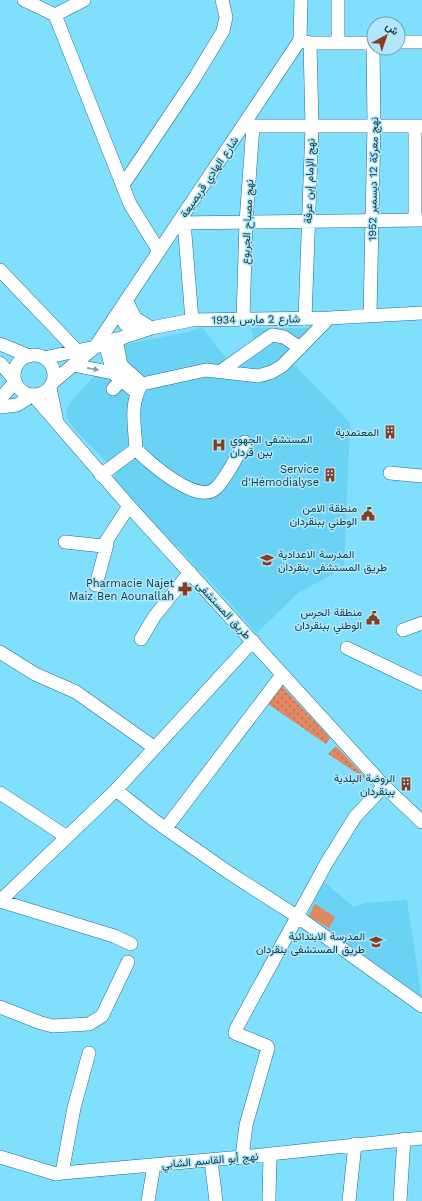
<svg xmlns="http://www.w3.org/2000/svg" width="422" height="1201" viewBox="0 0 422 1201" font-family="'Work Sans',Vazirmatn,sans-serif">
<defs>
<pattern id="park-dots" width="8" height="8" patternUnits="userSpaceOnUse"><rect width="8" height="8" fill="#e18762"/><path d="M2 2h.1M6 6h.1" fill="none" stroke="#b56f53" stroke-width="1.8" stroke-linecap="round"/></pattern>
</defs>
<rect width="100%" height="100%" fill="#81dffe"/>
<!-- built -->
<path fill="#6ad2f4" d="M 202,327 L 231,365 L 256,347 L 251,328 L 327,328 L 293,363 L 345,417 L 350,424 L 344,568 L 298,593 L 257,633 L 201,571 L 200,572 L 178,547 L 177,548 L 112,479 L 117,473 L 77,432 L 66,417 L 67,408 L 73,399 L 123,345 L 189,332 Z
M 324,882 L 354,907 L 365,903 L 407,900 L 422,1000 L 306,918 Z"/>
<!-- grass -->
<path fill="#e18762" d="M 315,904 L 335,917 L 329,928 L 309,916 Z"/>
<!-- park -->
<path fill="url(#park-dots)" d="M 282,686 L 330,738 L 326,744 L 268,704 Z
M 336,746 L 369,781 L 328,754 Z"/>
<g fill="none" stroke-linecap="round" stroke-linejoin="round">
<!-- minor casing -->
<g stroke="#246e85" stroke-width="14">
<path id="minor" d="M 24,0 L 55,15 L 130,204 L 159,251
M 55,15 L 84,0
M 303,41 L 310,43 L 374,43
M 338,42 L 338,0
M 398,42 L 422,42
M 245,126 L 422,126
M 123,185 L 194,79 L 223,31 L 226,17 L 222,0
M 415,220 L 415,126
M 184,222 L 192,320
M 178,223 L 422,220
M 0,270 L 81,355
M 126,300 L 135,318 L 151,328
M 119,311 L 125,324 L 137,332
M 370,315 L 374,125 L 373,43
M 243,319 L 246,222 L 253,126
M 305,319 L 312,126 L 310,43
M 116,339 L 121,365 L 142,384
M 105,343 L 113,373 L 136,392
M 0,344 L 29,356
M14 375a20 20 0 1 1 40 0a20 20 0 1 1-40 0Z
M 44,358 L 95,347 L 151,328 L 192,320 L 329,318 L 422,313
M 0,363 L 14,379
M 73,365 L 113,373
M 221,371 L 272,335 L 284,337 L 300,348
M 53,382 L 95,347 L 300,40 L 301,0
M 50,388 L 57,422
M 113,389 L 121,380
M 0,399 L 15,382
M 0,407 L 17,405 L 33,395 L 129,506 L 384,786 L 422,822
M 136,449 C 148,462 198,506 216,488 C 227,478 237,455 245,442
M 390,473 L 422,476
M 101,475 L 136,449 C 135,428 129,403 142,384 L 206,370 L 258,376 L 272,372 L 282,366 L 329,318
M 65,542 L 103,546 L 129,506
M 96,585 L 107,544
M 403,630 L 422,623
M 141,639 L 154,617 L 190,572
M 347,648 L 422,684
M 0,652 L 35,674 L 76,692 L 155,748
M 116,790 L 155,821 L 228,872 L 298,917 L 422,1006
M 0,793 L 67,837
M 166,828 L 282,675
M 0,901 L 116,790 L 253,641
M 0,901 L 114,936 L 131,944
M 0,1007 L 41,1023 L 53,1026 L 89,1024 L 102,1016 L 128,962
M 0,1157 L 56,1174 L 62,1173 L 242,1157 L 422,1138
M 242,1157 L 246,1125 L 268,1048 L 267,1046 L 237,1034 L 235,1033 L 236,1029 L 327,862 L 355,817 L 384,786
M 211,1160 L 216,1201
M 62,1173 L 74,1108 L 89,1053
M 269,1199 L 270,1154
M 148,1201 L 154,1165
M 349,1201 L 355,1144
M 400,1201 L 404,1139"/>
</g>
<!-- minor -->
<use href="#minor" stroke="#fff" stroke-width="13"/>
</g>
<!-- one-way arrows -->
<defs><path id="oneway-solid" d="M-6-.8H1V-3.2L6.5 0L1 3.2V.8H-6Z"/></defs>
<use fill="#889ca2" href="#oneway-solid" transform="translate(93 369) rotate(11)"/>
<!-- icons -->
<defs>
<g id="building-bare" transform="scale(1.08)"><path d="M-4-6H4V6H1V3H-1V6H-4ZM-2.5-4.3h1.7v1.8h-1.7ZM.8-4.3h1.7v1.8H.8ZM-2.5-1h1.7V.8h-1.7ZM.8-1h1.7V.8H.8Z" fill="#873e20" stroke="#b2e6f9" stroke-width="2.5" paint-order="stroke"/></g>
<g id="hospital-bare" transform="scale(1.08)"><path d="M-5-5h3v3.5h4V-5h3V5h-3V1.5h-4V5h-3Z" fill="#873e20" stroke="#b2e6f9" stroke-width="2.5" paint-order="stroke"/></g>
<g id="civic-bare" transform="scale(1.08)"><path d="M-.6-6.5H3V-4.5H.6V-3L4-1V1h2V6H-6V1h2V-1L-.6-3ZM-1.2 2.5V6h2.4V2.5Z" fill="#873e20" stroke="#b2e6f9" stroke-width="2.5" paint-order="stroke"/></g>
<g id="school-bare" transform="scale(1.08)"><path d="M0-5L7-2L0 1L-7-2ZM-4 1L0 2.5L4 1V4Q0 6-4 4Z" fill="#873e20" stroke="#b2e6f9" stroke-width="2.5" paint-order="stroke"/></g>
<g id="pharmacy-bare" transform="scale(1.08)"><path d="M-2-6h4v4h4v4h-4v4h-4v-4h-4v-4h4Z" fill="#873e20" stroke="#b2e6f9" stroke-width="2.5" paint-order="stroke"/></g>
</defs>
<g fill-rule="evenodd">
<use href="#building-bare" x="390" y="432"/>
<use href="#hospital-bare" x="219" y="445"/>
<use href="#building-bare" x="330" y="475"/>
<use href="#civic-bare" x="368" y="514"/>
<use href="#school-bare" x="267" y="560"/>
<use href="#pharmacy-bare" x="185" y="589"/>
<use href="#civic-bare" x="373" y="618"/>
<use href="#building-bare" x="406" y="784"/>
<use href="#school-bare" x="376" y="942"/>
</g>
<g text-anchor="middle" stroke-width="3" stroke-linejoin="round" paint-order="stroke">
<!-- street labels -->
<g font-size="11" fill="#103946" stroke="#b2e6f9">
<text transform="translate(209 177) rotate(-56)" y="4">شارع الهادي قريصيعة</text>
<text transform="translate(373 179) rotate(-89)" y="4">نهج معركة 12 ديسمبر 1952</text>
<text transform="translate(309 181) rotate(-88)" y="4">نهج الإمام إبن عرفة</text>
<text transform="translate(247 222) rotate(-87)" y="4">نهج مصباح الجربوع</text>
<text transform="translate(256 319) rotate(-1)" y="4">شارع 2 مارس 1934</text>
<text transform="translate(224 610) rotate(47)" y="4">طريق المستشفى</text>
<text transform="translate(210 1160) rotate(-5)" y="4">نهج أبو القاسم الشابي</text>
</g>
<!-- poi labels -->
<g font-size="11" fill="#103946" stroke="#b2e6f9" text-anchor="end">
<text x="379" y="436">المعتمدية</text>
<text x="230" y="443" text-anchor="start">المستشفى الجهوي<tspan x="230" dy="13">ببن قردان</tspan></text>
<text x="319" y="473">Service<tspan x="319" dy="13">d'Hémodialyse</tspan></text>
<text x="357" y="512">منطقة الامن<tspan x="357" dy="13">الوطني ببنقردان</tspan></text>
<text x="278" y="558" text-anchor="start">المدرسة الاعدادية<tspan x="278" dy="13">طريق المستشفى بنقردان</tspan></text>
<text x="174" y="587">Pharmacie Najet<tspan x="174" dy="13">Maiz Ben Aounallah</tspan></text>
<text x="362" y="616">منطقة الحرس<tspan x="362" dy="13">الوطني ببنقردان</tspan></text>
<text x="395" y="782">الروضة البلدية<tspan x="395" dy="13">ببنقردان</tspan></text>
<text x="365" y="940">المدرسة الابتدائية<tspan x="365" dy="13">طريق المستشفى بنقردان</tspan></text>
</g>
</g>
<!-- north arrow -->
<g transform="translate(386 36) rotate(40)"><circle r="19" fill="#b2e6f9" stroke="#71a1b1"/>
<path d="M0-3L7 15L0 10L-7 15Z" fill="#873e20"/>
<text y="-6" font-size="11" font-weight="bold" text-anchor="middle" fill="#103946">ش</text>
</g>
</svg>
